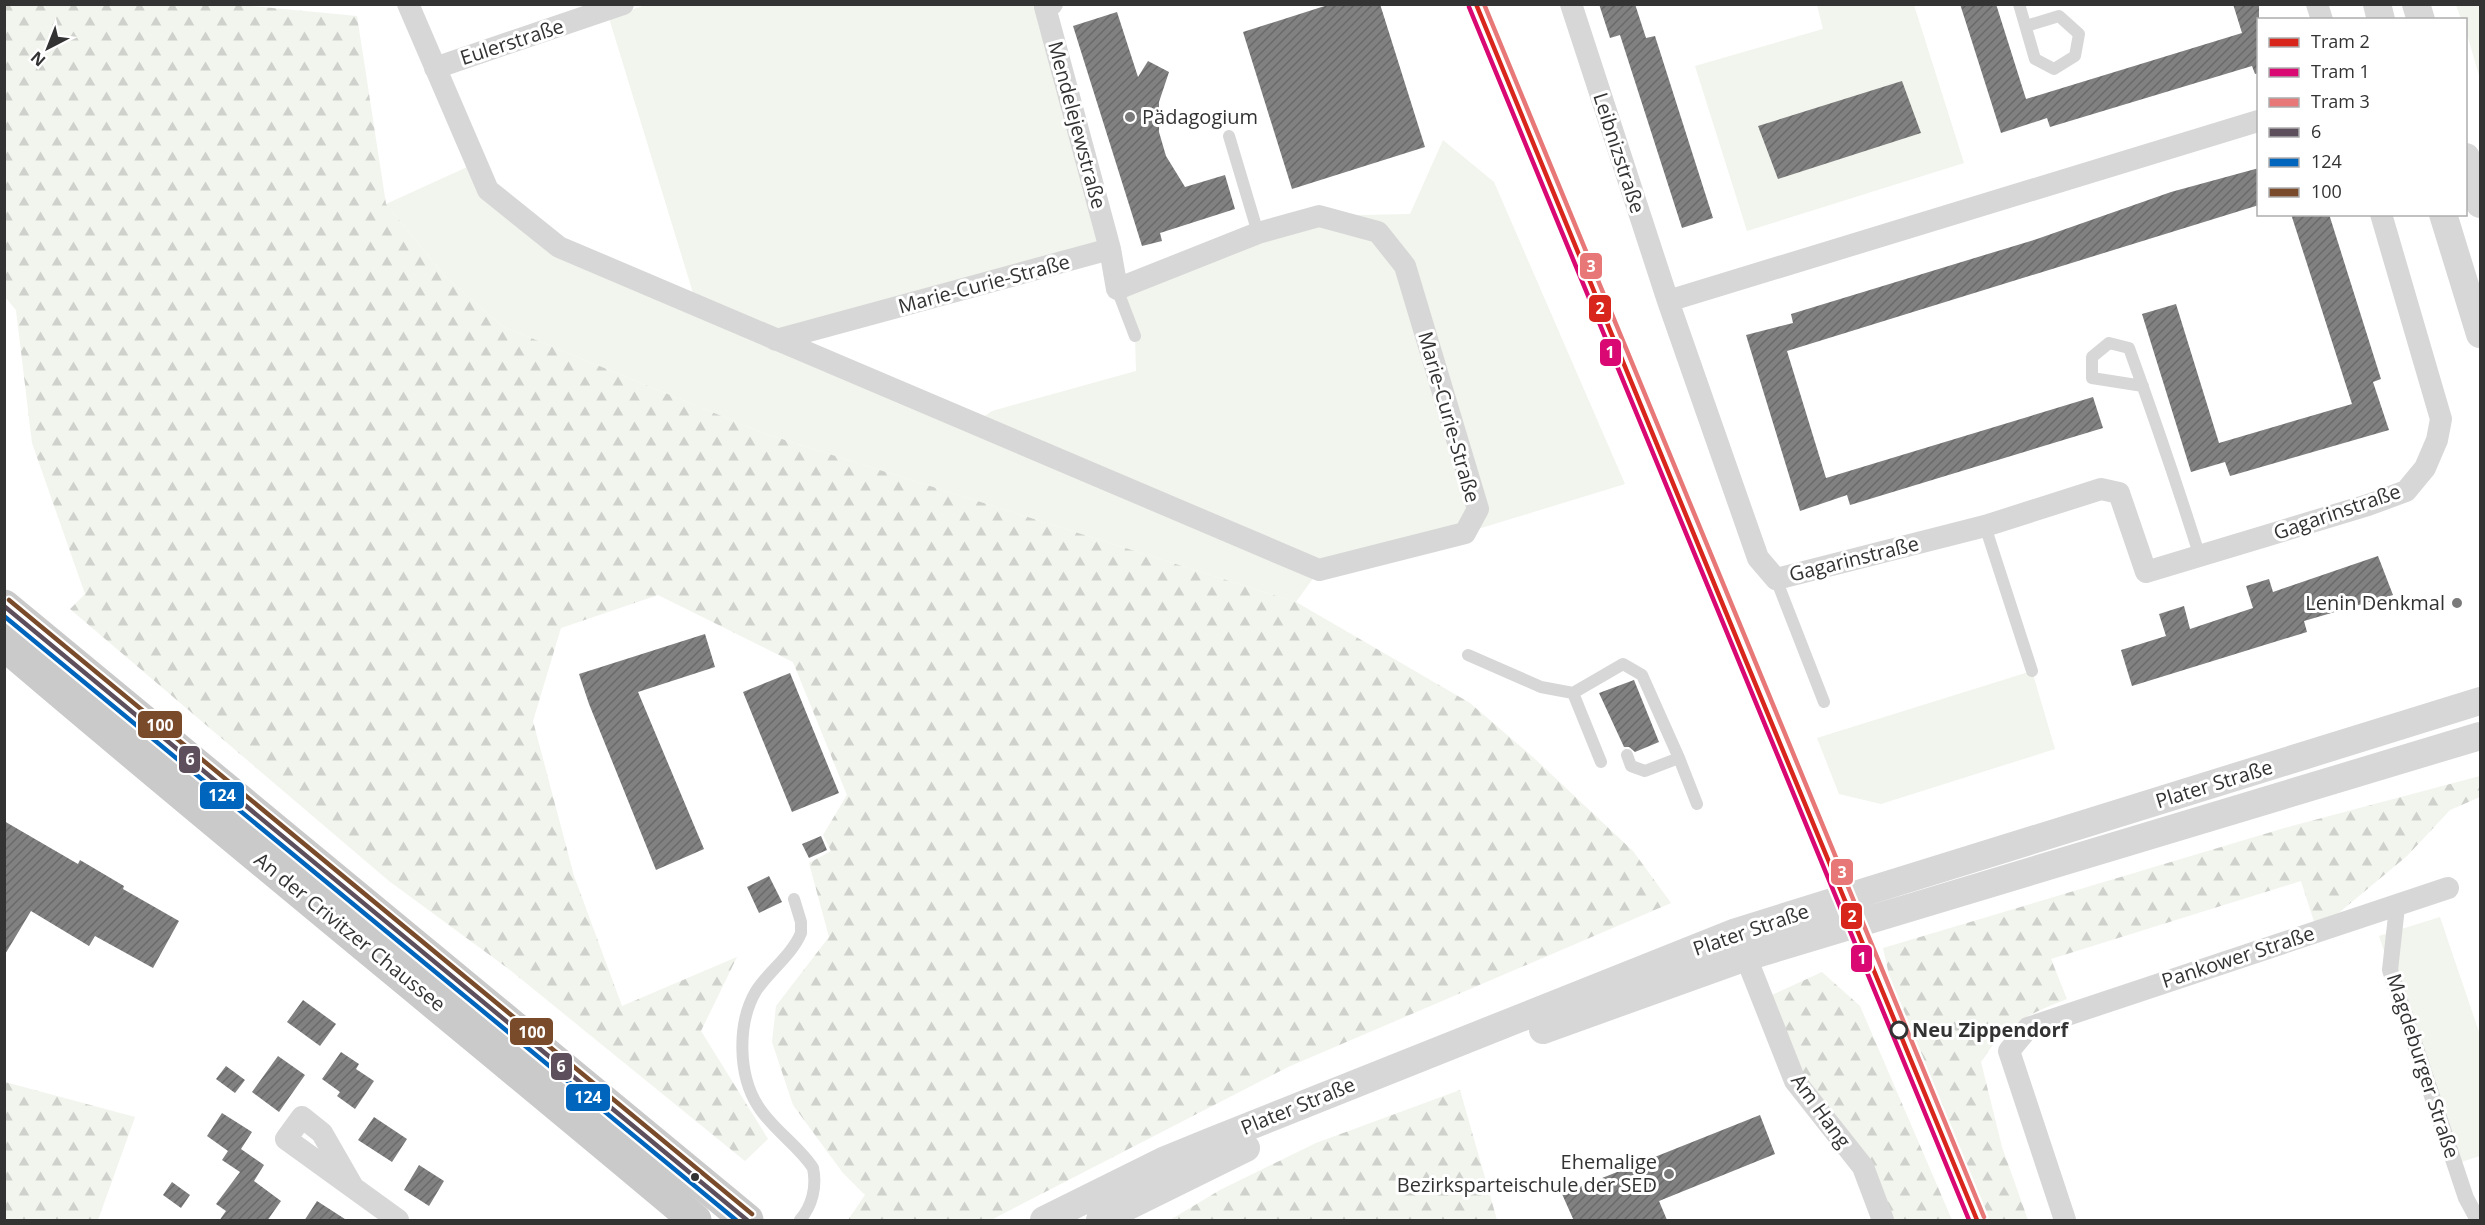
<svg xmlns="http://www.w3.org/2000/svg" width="2485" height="1225" viewBox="0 0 2485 1225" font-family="'Open Sans',sans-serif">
<defs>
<pattern id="forest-firs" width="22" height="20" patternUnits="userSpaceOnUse" patternTransform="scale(1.5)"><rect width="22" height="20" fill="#f1f5ed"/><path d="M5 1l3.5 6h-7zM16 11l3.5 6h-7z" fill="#cfd2cc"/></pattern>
<pattern id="building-hatch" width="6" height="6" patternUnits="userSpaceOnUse" patternTransform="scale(1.5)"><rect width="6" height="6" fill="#818181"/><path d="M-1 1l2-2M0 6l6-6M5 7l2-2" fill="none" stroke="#6a6a6a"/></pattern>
</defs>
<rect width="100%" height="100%" fill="#fff"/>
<!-- green -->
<path fill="#f1f5ed" d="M 648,4 L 1039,5 L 1110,249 L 777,340 L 973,424 L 992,411 L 1136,371 L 1135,336 L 1117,289 L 1319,216 L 1410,214 L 1443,140 L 1494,182 L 1625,484 L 1465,533 L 1319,570 L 1296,602 L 763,433 L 502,326 L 445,276 L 386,204 L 476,163 L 559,247 L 697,306 L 609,18 Z
M 1817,5 L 1914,5 L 1964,163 L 1747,231 L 1695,66 L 1823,29 Z
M 2456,5 L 2480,5 L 2480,79 L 2466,31 L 2466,20 L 2461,19 Z
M 2032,671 L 2055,749 L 1881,804 L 1839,794 L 1817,738 Z
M 2440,917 L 2480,1035 L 2480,1156 L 2455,1164 L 2379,936 Z"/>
<!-- forest -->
<path fill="url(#forest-firs)" d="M 231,4 L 357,16 L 386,204 L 445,276 L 502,326 L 763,433 L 1296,602 L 1470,703 L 1535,759 L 1633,851 L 1671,903 L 1288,1067 L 991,1220 L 848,1220 L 865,1195 L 843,1173 L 793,1105 L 772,1042 L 776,1006 L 829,937 L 809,863 L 831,851 L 823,835 L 847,795 L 793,662 L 658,595 L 561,628 L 533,721 L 574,876 L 622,1006 L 737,957 L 701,1031 L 768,1139 L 745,1161 L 510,970 L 389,881 L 70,609 L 85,594 L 32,443 L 16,310 L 5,297 L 5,5 Z
M 2480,776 L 2480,797 L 2450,810 L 2407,856 L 2317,931 L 2301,881 L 2051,959 L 2067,999 C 2028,1014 2004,1025 1981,1062 L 2002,1147 L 2028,1220 L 1988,1220 L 1893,993 L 1883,948 L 2288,827 Z
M 1822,972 L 1860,1006 L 1952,1220 L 1883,1220 L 1863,1167 L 1795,1081 L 1763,999 Z
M 5,1082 L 135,1117 L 98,1220 L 5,1220 Z
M 1460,1090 L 1497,1220 L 1170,1220 L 1220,1190 L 1316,1143 Z"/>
<!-- building -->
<path fill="url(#building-hatch)" d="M 1331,4 L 1380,4 L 1425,147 L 1292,189 L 1243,32 Z
M 1599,4 L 1635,4 L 1646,38 L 1655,36 L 1713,218 L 1682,228 L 1620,35 L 1610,38 Z
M 1960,4 L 1996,4 L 2026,99 L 2242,33 L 2233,4 L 2259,4 L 2259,73 L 2255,74 L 2252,66 L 2050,127 L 2047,118 L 2001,133 Z
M 1117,12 L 1138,77 L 1148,61 L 1169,72 L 1159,102 L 1159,132 L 1166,156 L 1185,187 L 1225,175 L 1235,209 L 1160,233 L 1162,241 L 1142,246 L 1073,26 Z
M 1902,81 L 1921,133 L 1778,179 L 1758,126 Z
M 2259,168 L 2259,205 L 1787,351 L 1826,478 L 2093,397 L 2103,428 L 1850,505 L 1847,495 L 1800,511 L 1746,335 L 1793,323 L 1791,314 L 2037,239 L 2171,192 Z
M 2291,214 L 2329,214 L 2381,379 L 2373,382 L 2389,430 L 2230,476 L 2225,462 L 2191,472 L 2142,314 L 2176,304 L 2219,443 L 2352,404 Z
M 2378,556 L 2393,595 L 2304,621 L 2307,632 L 2132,686 L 2121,650 L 2166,636 L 2159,614 L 2184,606 L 2190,629 L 2253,608 L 2246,586 L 2269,579 L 2273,592 Z
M 705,634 L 715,667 L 638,692 L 704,849 L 656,870 L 589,704 L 579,674 Z
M 790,673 L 839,793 L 792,812 L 743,692 Z
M 1634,680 L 1659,742 L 1635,752 L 1629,747 L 1624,747 L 1599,693 Z
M 4,821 L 78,864 L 80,860 L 124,886 L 123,889 L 179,921 L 153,968 L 95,936 L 89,946 L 31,911 L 4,956 Z
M 821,836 L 827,850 L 809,858 L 802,844 Z
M 769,876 L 782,902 L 759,913 L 747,887 Z
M 303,1000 L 336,1024 L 320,1046 L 287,1022 Z
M 341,1052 L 359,1064 L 356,1069 L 374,1081 L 355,1109 L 337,1096 L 340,1092 L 322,1079 Z
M 278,1056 L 305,1075 L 279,1112 L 252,1092 Z
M 226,1066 L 245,1080 L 235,1093 L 216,1079 Z
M 222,1113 L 252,1132 L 241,1149 L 264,1165 L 254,1181 L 281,1201 L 267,1221 L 219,1221 L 226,1211 L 216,1204 L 240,1172 L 222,1160 L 228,1151 L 207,1136 Z
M 1760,1115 L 1775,1154 L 1659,1201 L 1667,1220 L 1574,1221 L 1562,1194 Z
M 374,1117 L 407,1139 L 392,1162 L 358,1140 Z
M 419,1165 L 444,1181 L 429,1206 L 404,1190 Z
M 172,1182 L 190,1195 L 181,1208 L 163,1195 Z
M 317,1201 L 348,1221 L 304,1221 Z"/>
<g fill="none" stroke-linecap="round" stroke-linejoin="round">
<!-- service -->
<path stroke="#d7d7d7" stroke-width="12" d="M 2019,4 L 2035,59 L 2054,69 L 2075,56 L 2079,34 L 2059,16 L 2026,26
M 1229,136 L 1258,233
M 1117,289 L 1135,336
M 2143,386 L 2092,378 L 2092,357 L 2109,343 L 2129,348 C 2154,417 2178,487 2200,557
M 1985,526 L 2032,671
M 1776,579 L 1824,702
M 1468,655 L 1541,687 L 1573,693 L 1601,762
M 1573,693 L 1623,664 L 1642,675 L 1679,758
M 1627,755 L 1631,766 L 1645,771 L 1679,758 L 1697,804
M 794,899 L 801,922 L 801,933 C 792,955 769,971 756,991 C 737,1023 738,1075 758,1106 C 773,1130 798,1145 813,1168 C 817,1187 812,1206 800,1220"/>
<!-- pedestrian -->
<path stroke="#d7d7d7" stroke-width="16" d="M 2397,907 L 2390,970 L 2466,1198 L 2478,1220"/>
<!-- minor -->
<path stroke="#d7d7d7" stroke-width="22" d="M 408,4 L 488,190 L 559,247 L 1319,570 L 1465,533 L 1478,509 L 1405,266 L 1378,232 L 1319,216 L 1258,233 L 1117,289 L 1110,249 L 776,340
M 1052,4 L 1045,7 L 1110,249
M 1571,4 L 1668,301
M 2317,4 L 2322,20
M 435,68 L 623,4
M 2258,121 L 1668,301 L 1758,558 L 1776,579 L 1985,526 L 2101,489 L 2119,493 L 2146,572 L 2368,505 L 2406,491 L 2425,468 L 2437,440 L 2441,419 L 2381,214
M 1740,942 L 1795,1081 L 1863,1167 L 1883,1220
M 353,1187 L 322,1133 L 302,1117 L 286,1139 L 398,1220
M 2065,1220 L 2009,1051 L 2028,1028 L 2448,888"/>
<!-- tertiary -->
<path stroke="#d7d7d7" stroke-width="28" d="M 2377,4 L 2381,20
M 2416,4 L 2421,20
M 2466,157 L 2480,204
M 2443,214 L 2480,334
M 1543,1030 L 1746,957 L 2480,736
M 1044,1220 L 1163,1161 L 1212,1141 L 1736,932 L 2480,701
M 1100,1220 L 1246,1148"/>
<!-- primary -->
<path stroke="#cacaca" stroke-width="33" d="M 4,606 L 747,1220
M 4,644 C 232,839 466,1027 695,1220"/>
<!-- bus-1 casing -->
<g stroke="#fff" stroke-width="9">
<path id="bus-1" d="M 4,606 L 747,1220"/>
</g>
<!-- bus-2 casing -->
<g stroke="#fff" stroke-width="9">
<path id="bus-2" d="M 4,616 L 736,1220"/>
</g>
<!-- bus-3 casing -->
<g stroke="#fff" stroke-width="9">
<path id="bus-3" d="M 9,600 L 752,1214"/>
</g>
<!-- bus-1 -->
<use href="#bus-1" stroke="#5e4f5c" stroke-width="4.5"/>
<!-- bus-2 -->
<use href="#bus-2" stroke="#0065bd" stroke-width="4.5"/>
<!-- bus-3 -->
<use href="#bus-3" stroke="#7a4b2a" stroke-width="4.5"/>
<!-- tram-1 casing -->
<g stroke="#fff" stroke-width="9">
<path id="tram-1" d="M 1476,4 C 1640,411 1811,814 1977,1220"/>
</g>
<!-- tram-2 casing -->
<g stroke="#fff" stroke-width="9">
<path id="tram-2" d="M 1469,7 C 1633,412 1804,815 1969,1220"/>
</g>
<!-- tram-3 casing -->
<g stroke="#fff" stroke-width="9">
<path id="tram-3" d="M 1484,4 C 1648,410 1819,812 1984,1217"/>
</g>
<!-- tram-1 -->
<use href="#tram-1" stroke="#d9261c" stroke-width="4.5"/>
<!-- tram-2 -->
<use href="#tram-2" stroke="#da0873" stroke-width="4.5"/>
<!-- tram-3 -->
<use href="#tram-3" stroke="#e87878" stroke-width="4.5"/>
</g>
<!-- markers -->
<g fill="#7a7a7a" stroke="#fff" stroke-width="2">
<circle cx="1130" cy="117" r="6"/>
<circle cx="2457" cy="603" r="6"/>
<circle cx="1669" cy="1174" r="6"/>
</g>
<circle fill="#fff" stroke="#333" stroke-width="3" cx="1899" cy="1030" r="8"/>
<circle fill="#333" stroke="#fff" stroke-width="2" cx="695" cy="1177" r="5"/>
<g text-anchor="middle" stroke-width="6" stroke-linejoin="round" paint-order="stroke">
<!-- street labels -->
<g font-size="20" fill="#333" stroke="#fff">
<text transform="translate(512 42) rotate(-18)" y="7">Eulerstraße</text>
<text transform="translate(1077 125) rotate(75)" y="7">Mendelejewstraße</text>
<text transform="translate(1619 153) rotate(72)" y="7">Leibnizstraße</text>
<text transform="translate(984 284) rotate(-15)" y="7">Marie-Curie-Straße</text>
<text transform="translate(1449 417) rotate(74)" y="7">Marie-Curie-Straße</text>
<text transform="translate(2337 512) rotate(-19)" y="7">Gagarinstraße</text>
<text transform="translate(1854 559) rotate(-14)" y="7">Gagarinstraße</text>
<text transform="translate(2214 784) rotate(-17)" y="7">Plater Straße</text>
<text transform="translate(1751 930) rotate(-19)" y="7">Plater Straße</text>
<text transform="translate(350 932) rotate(39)" y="7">An der Crivitzer Chaussee</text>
<text transform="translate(2238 957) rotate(-18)" y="7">Pankower Straße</text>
<text transform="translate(2423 1066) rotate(72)" y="7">Magdeburger Straße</text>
<text transform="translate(1298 1106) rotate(-22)" y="7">Plater Straße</text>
<text transform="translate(1821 1111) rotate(54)" y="7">Am Hang</text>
</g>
<!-- poi labels -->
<g font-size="20" fill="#333" stroke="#fff" text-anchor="end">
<text x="1142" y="124" text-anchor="start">Pädagogium</text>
<text x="2445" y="610">Lenin Denkmal</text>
<text x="1657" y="1169">Ehemalige<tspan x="1657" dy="23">Bezirksparteischule der SED</tspan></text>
</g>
<!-- stop labels -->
<g font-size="20" font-weight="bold" fill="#333" stroke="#fff" text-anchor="start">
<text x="1912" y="1037">Neu Zippendorf</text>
</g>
</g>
<g stroke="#fff" stroke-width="2">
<rect x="1579" y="252" width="24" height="28" rx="6" fill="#e87878"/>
<rect x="1588" y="294" width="24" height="29" rx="6" fill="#d9261c"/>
<rect x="1599" y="338" width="23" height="29" rx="6" fill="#da0873"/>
<rect x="137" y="710" width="46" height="29" rx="6" fill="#7a4b2a"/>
<rect x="178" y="745" width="23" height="29" rx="6" fill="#5e4f5c"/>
<rect x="199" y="781" width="46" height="29" rx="6" fill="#0065bd"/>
<rect x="1830" y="858" width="24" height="28" rx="6" fill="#e87878"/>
<rect x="1840" y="902" width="23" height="28" rx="6" fill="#d9261c"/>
<rect x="1850" y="944" width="23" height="29" rx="6" fill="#da0873"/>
<rect x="509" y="1017" width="45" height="29" rx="6" fill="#7a4b2a"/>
<rect x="550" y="1052" width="23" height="29" rx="6" fill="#5e4f5c"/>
<rect x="565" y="1083" width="46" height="29" rx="6" fill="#0065bd"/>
</g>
<g font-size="16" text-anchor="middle" font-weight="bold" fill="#fff">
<text x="1591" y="272">3</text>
<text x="1600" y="314">2</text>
<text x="1610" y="358">1</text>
<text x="160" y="731">100</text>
<text x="190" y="765">6</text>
<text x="222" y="801">124</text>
<text x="1842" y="878">3</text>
<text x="1852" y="922">2</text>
<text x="1862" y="964">1</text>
<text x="532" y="1038">100</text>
<text x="561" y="1072">6</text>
<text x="588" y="1103">124</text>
</g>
<!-- border -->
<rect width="2485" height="1225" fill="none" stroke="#333333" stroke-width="12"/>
<!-- legend -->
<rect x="2257" y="18" width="210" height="198" fill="#ffffff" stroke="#adadad" stroke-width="1.5"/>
<rect x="2269" y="38" width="30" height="9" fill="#d9261c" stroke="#adadad" stroke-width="1.5"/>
<text x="2311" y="48" font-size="18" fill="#333333">Tram 2</text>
<rect x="2269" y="68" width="30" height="9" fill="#da0873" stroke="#adadad" stroke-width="1.5"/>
<text x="2311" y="78" font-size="18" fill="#333333">Tram 1</text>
<rect x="2269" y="98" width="30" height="9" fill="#e87878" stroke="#adadad" stroke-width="1.5"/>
<text x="2311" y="108" font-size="18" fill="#333333">Tram 3</text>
<rect x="2269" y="128" width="30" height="9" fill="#5e4f5c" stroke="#adadad" stroke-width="1.5"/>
<text x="2311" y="138" font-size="18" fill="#333333">6</text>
<rect x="2269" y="158" width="30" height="9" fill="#0065bd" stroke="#adadad" stroke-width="1.5"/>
<text x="2311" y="168" font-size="18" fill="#333333">124</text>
<rect x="2269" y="188" width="30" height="9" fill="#7a4b2a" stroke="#adadad" stroke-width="1.5"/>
<text x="2311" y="198" font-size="18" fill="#333333">100</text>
<!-- north arrow -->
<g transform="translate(48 48) rotate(222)" stroke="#ffffff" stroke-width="4.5" paint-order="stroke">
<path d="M0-4.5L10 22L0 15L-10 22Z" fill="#333333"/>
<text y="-9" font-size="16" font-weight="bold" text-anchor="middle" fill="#333333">N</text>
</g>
</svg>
